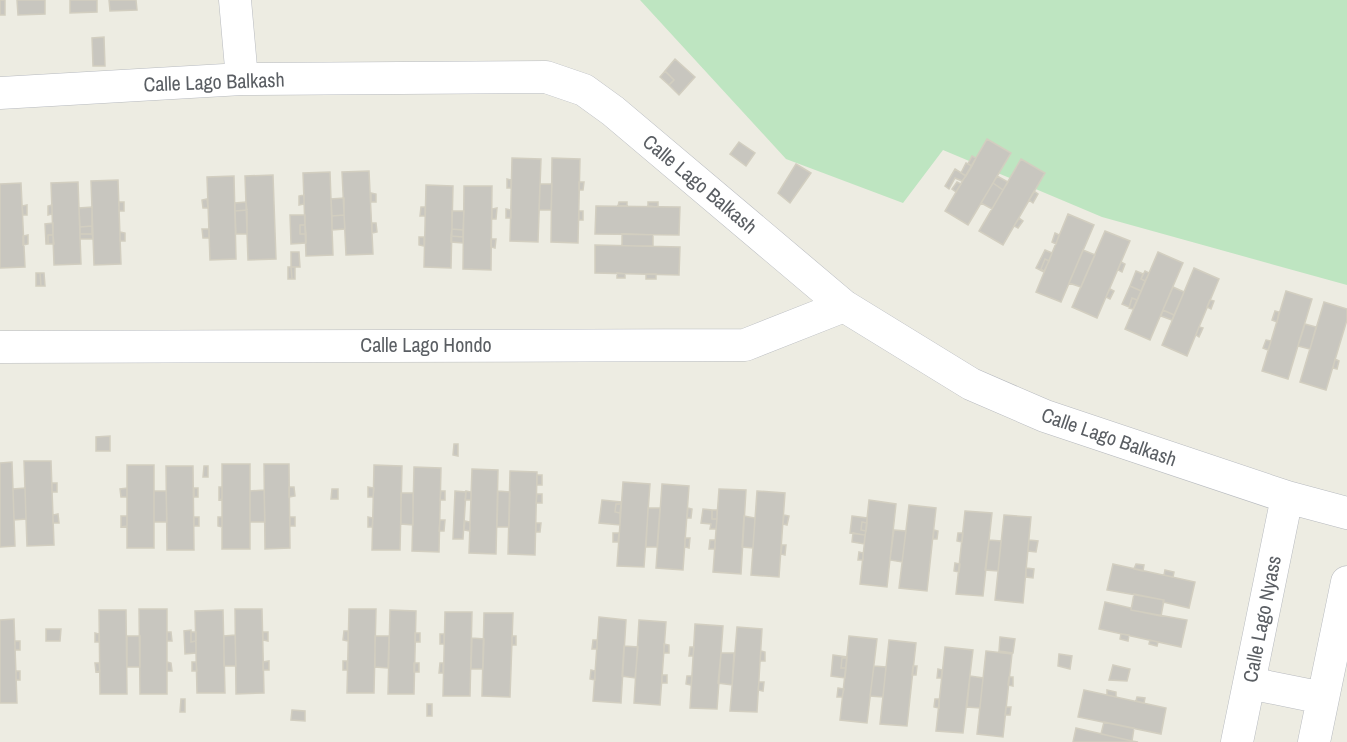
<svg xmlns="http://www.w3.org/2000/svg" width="1347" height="742" viewBox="0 0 1347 742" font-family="'Archivo Narrow',sans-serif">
<rect width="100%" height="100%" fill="#edece2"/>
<!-- green -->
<path fill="#bee5c1" d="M 640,0 L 1347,0 L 1347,285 L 1102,217 L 943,150 L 903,203 L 786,159 Z"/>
<!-- building -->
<path fill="#c8c6bf" stroke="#d2cec0" stroke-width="1.5" d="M 0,0 L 5,0 L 5,15 L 0,15 Z
M 17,0 L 45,0 L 45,14 L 18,15 Z
M 70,0 L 97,0 L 97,12 L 70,13 Z
M 109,0 L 136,0 L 137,10 L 110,11 Z
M 104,37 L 105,66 L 93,66 L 92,38 Z
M 675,59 L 695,77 L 679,95 L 669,85 L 674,80 L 665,71 Z
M 665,71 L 674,80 L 669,85 L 660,77 Z
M 987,139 L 1011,153 L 968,225 L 945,211 Z
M 739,142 L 755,153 L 746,166 L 730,154 Z
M 972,156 L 976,158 L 972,166 L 968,164 Z
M 512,158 L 541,159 L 538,242 L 510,241 Z
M 552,158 L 580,159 L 578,243 L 551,242 Z
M 1021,159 L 1045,173 L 1003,245 L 979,231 Z
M 966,163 L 972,166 L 966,176 L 961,173 Z
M 796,164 L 811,173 L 790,203 L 778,193 Z
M 955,169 L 966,176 L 962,181 L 955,178 L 949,189 L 945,186 Z
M 369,171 L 373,254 L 346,255 L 342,172 Z
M 330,172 L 333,255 L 306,256 L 303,173 Z
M 273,175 L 276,259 L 248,260 L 245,176 Z
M 234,176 L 236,259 L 210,260 L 207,177 Z
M 997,176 L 1008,182 L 1003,190 L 993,183 Z
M 507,179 L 511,180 L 511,188 L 507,188 Z
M 118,180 L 121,264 L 94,265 L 91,181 Z
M 78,182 L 81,264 L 54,265 L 51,183 Z
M 579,182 L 584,182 L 583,190 L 579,190 Z
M 957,182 L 961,184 L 956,192 L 952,189 Z
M 21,183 L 25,267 L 0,268 L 0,184 Z
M 993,183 L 1003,190 L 992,209 L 981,203 Z
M 540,184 L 552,184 L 551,210 L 539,210 Z
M 426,185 L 453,186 L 451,268 L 424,267 Z
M 464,186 L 492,186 L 491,270 L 463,269 Z
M 1034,191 L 1038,194 L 1033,203 L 1029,200 Z
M 371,193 L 376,194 L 376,202 L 371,202 Z
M 304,195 L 304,204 L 299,205 L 299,196 Z
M 344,198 L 344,215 L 332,216 L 331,199 Z
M 207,199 L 208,208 L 203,208 L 202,200 Z
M 119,202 L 124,202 L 124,211 L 119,211 Z
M 246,202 L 247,210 L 235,211 L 235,203 Z
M 619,202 L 627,202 L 627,206 L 618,206 Z
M 648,202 L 658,202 L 658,207 L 648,206 Z
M 27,205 L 27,215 L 23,215 L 22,206 Z
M 52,205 L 52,214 L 48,215 L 48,206 Z
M 596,206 L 680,207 L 679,235 L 595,234 Z
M 92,207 L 92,226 L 80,227 L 79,208 Z
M 421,207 L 425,207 L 425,216 L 420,216 Z
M 497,208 L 496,219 L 492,219 L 492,209 Z
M 506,209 L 511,210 L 511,218 L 506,218 Z
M 247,210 L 247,234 L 236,234 L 235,211 Z
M 452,211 L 464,211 L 463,230 L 452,229 Z
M 579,211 L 583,211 L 583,220 L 579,220 Z
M 1068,214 L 1094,225 L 1061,302 L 1036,292 Z
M 290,215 L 305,215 L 305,225 L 300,225 L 300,234 L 306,234 L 306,243 L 291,244 Z
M 344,215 L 345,229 L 332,230 L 332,216 Z
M 1019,218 L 1023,221 L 1018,228 L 1014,226 Z
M 53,223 L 53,235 L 48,235 L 48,244 L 46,244 L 45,224 Z
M 372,223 L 376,223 L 377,232 L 372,233 Z
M 300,225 L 305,225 L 306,234 L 300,234 Z
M 92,226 L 92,234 L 80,234 L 80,227 Z
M 202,229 L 209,229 L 209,238 L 203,238 Z
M 452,229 L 463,230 L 463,237 L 451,236 Z
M 1105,231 L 1130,241 L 1097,318 L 1072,307 Z
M 120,232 L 125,233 L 125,241 L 120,241 Z
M 1055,233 L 1059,235 L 1056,244 L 1052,242 Z
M 80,234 L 92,234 L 93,239 L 80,239 Z
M 622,234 L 653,235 L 653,246 L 622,246 Z
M 28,235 L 28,244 L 23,245 L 23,236 Z
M 48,235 L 53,235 L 54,244 L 48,244 Z
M 451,236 L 463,237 L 463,243 L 451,242 Z
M 419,237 L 424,237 L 424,246 L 419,245 Z
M 491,239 L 496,239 L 495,248 L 491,247 Z
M 595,245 L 680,247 L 679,275 L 595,273 Z
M 1045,250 L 1052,253 L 1049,261 L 1045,259 L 1041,269 L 1044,272 L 1036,268 Z
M 1083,250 L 1095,255 L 1081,287 L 1069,283 Z
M 291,252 L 299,252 L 300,267 L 291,267 Z
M 1158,252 L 1183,263 L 1150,340 L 1125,329 Z
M 1045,259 L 1049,261 L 1044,271 L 1041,269 Z
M 1121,262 L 1125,264 L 1122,272 L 1118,270 Z
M 288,267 L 291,267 L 292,279 L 288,279 Z
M 291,267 L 295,267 L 295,279 L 292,279 Z
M 1194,268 L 1219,279 L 1187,356 L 1162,345 Z
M 1136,271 L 1143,274 L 1141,279 L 1145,281 L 1141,291 L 1130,286 Z
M 1145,271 L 1149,273 L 1145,281 L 1141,279 Z
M 36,273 L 40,273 L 41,286 L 36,286 Z
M 40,273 L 44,273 L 45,286 L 41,286 Z
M 617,273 L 625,274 L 625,278 L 617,278 Z
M 646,274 L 656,274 L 656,279 L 646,279 Z
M 1130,286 L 1141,291 L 1137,300 L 1132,298 L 1129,307 L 1122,304 Z
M 1173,287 L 1184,292 L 1174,315 L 1163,310 Z
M 1110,289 L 1114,291 L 1110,299 L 1106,297 Z
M 1286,291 L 1312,299 L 1288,379 L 1262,371 Z
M 1132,298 L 1137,300 L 1133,309 L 1129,308 Z
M 1210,300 L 1214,301 L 1211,309 L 1207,307 Z
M 1324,302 L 1347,309 L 1347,320 L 1326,390 L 1300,382 Z
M 1163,310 L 1174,315 L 1172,320 L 1161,316 Z
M 1275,311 L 1279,312 L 1277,322 L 1272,320 Z
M 1305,324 L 1316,327 L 1310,349 L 1298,346 Z
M 1199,327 L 1203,328 L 1199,337 L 1196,335 Z
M 1266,340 L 1271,341 L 1268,350 L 1263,348 Z
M 1335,359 L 1339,361 L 1337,369 L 1333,368 Z
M 110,436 L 110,451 L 96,451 L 96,437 Z
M 454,444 L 458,444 L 458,456 L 453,455 Z
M 24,461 L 51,461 L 54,545 L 27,546 Z
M 12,462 L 15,546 L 0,547 L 0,463 Z
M 222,464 L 250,464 L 250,549 L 222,549 Z
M 264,464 L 289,464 L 290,548 L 265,549 Z
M 127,465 L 154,465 L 154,548 L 127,548 Z
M 374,465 L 402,466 L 400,550 L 372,550 Z
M 166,466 L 193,466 L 194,550 L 167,550 Z
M 204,466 L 208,466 L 208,477 L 203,477 Z
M 414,467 L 441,468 L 439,552 L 412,551 Z
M 472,469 L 498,470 L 496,554 L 469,553 Z
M 510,471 L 537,472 L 535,555 L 508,554 Z
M 537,475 L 542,475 L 542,485 L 537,485 Z
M 623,482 L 650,484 L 644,567 L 617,566 Z
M 52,483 L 57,483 L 57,492 L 52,492 Z
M 662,484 L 689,486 L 683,570 L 656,568 Z
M 219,487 L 222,487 L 222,499 L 219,500 Z
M 289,487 L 294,487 L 295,496 L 289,497 Z
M 368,487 L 374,488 L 373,497 L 368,497 Z
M 25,488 L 26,519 L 14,520 L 13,489 Z
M 127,488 L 127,497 L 121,497 L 120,489 Z
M 194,488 L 198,488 L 198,497 L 194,497 Z
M 332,489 L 338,489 L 338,499 L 331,499 Z
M 719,489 L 746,490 L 741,574 L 713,572 Z
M 264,490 L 265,522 L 250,522 L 250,491 Z
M 154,491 L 166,491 L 167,522 L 154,522 Z
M 441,491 L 445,491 L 445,500 L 440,500 Z
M 455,491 L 466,492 L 463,539 L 453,539 Z
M 466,491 L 471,492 L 471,500 L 465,500 Z
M 498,491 L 510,492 L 509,527 L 497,527 Z
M 757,491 L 785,493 L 779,577 L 751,575 Z
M 401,493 L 413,493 L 413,525 L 401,524 Z
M 537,494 L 542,494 L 542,503 L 536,503 Z
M 602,500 L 621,502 L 621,504 L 616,504 L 615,512 L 620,513 L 620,525 L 599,523 Z
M 869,500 L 896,504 L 887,587 L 860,584 Z
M 616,504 L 621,504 L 620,513 L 615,512 Z
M 909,505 L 936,508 L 927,591 L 899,588 Z
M 648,508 L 660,508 L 657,547 L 646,547 Z
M 688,508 L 692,509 L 691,518 L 687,518 Z
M 703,509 L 712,510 L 712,519 L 717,519 L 716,529 L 710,529 L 711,524 L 701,523 Z
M 712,510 L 717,510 L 717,519 L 712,519 Z
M 965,511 L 992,513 L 983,596 L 956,594 Z
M 58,514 L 59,523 L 53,523 L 53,515 Z
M 784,515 L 789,516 L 787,525 L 783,524 Z
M 1004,515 L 1031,517 L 1023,603 L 995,600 Z
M 121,516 L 127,516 L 127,526 L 121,527 Z
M 744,516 L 755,518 L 753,548 L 742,547 Z
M 852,516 L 867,518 L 867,523 L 862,522 L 861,530 L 866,531 L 865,535 L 850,533 Z
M 194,517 L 199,517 L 199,526 L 194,526 Z
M 218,517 L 222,517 L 222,527 L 218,526 Z
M 290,517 L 295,517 L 295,526 L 290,526 Z
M 368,517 L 373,518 L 372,527 L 368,527 Z
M 440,520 L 445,520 L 444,531 L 439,531 Z
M 465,521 L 470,522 L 470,531 L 464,530 Z
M 862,522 L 867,523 L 866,531 L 861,530 Z
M 536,523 L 541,523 L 540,532 L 536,532 Z
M 894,530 L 906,531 L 902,562 L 890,560 Z
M 934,530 L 938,531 L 937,539 L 933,539 Z
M 613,533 L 619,533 L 618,542 L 613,542 Z
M 853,533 L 865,535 L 864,544 L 852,542 Z
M 958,533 L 963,533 L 962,542 L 957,541 Z
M 685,538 L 690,538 L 689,548 L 685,547 Z
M 710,540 L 715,540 L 715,549 L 709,549 Z
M 989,540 L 1001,541 L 998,571 L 985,570 Z
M 1029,540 L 1038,541 L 1036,552 L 1028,551 Z
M 782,545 L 786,545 L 785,555 L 781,554 Z
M 859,552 L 863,553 L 863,560 L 858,560 Z
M 955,563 L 960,564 L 959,572 L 954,571 Z
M 1113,564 L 1195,582 L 1189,608 L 1163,602 L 1164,600 L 1107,590 Z
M 1136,564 L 1144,565 L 1143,571 L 1134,569 Z
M 1026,568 L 1034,569 L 1033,578 L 1026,577 Z
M 1165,570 L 1174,572 L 1173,577 L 1164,575 Z
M 1134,594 L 1164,600 L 1161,616 L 1131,610 Z
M 1105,602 L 1131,608 L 1131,610 L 1187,620 L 1181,647 L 1099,629 Z
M 139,609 L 167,609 L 167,694 L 140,694 Z
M 235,609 L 262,609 L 264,693 L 236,694 Z
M 349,609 L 376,609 L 374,693 L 347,693 Z
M 99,610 L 126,610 L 127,694 L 100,694 Z
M 223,610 L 225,693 L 197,693 L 195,611 Z
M 390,610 L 416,611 L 414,694 L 388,694 Z
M 445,612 L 472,612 L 470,696 L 443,696 Z
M 484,613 L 513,613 L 510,697 L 482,696 Z
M 599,617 L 626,620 L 621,703 L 593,701 Z
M 14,619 L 17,703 L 0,703 L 0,620 Z
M 639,620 L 666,622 L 660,705 L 634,703 Z
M 695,624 L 723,626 L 717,709 L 690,708 Z
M 737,627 L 762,629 L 757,712 L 730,711 Z
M 46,629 L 61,629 L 60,641 L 46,641 Z
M 191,630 L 191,642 L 196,641 L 196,653 L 185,654 L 184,631 Z
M 344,631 L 348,631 L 348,641 L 343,640 Z
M 167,632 L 171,632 L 172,641 L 167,641 Z
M 191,632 L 196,632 L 196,641 L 191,642 Z
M 263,632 L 268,632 L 268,641 L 263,640 Z
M 95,633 L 99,634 L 99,642 L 95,642 Z
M 415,633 L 420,633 L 420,642 L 415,642 Z
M 440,634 L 444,634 L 444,644 L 440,644 Z
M 1121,634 L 1129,635 L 1128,641 L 1120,639 Z
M 235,635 L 236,666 L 224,666 L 224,636 Z
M 127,636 L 140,636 L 140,667 L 127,667 Z
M 375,636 L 389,636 L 388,668 L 375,667 Z
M 512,636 L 516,636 L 516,645 L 512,645 Z
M 849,636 L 877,639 L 867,723 L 840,720 Z
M 1000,637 L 1015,639 L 1013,653 L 999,651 Z
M 472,638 L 484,639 L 483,669 L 471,669 Z
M 593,640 L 597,640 L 597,649 L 592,649 Z
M 889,640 L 916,643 L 907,726 L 880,724 Z
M 1150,640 L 1158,642 L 1157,646 L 1149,644 Z
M 15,641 L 20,641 L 20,650 L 15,650 Z
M 664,644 L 669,645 L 669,653 L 664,653 Z
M 624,646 L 638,647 L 635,678 L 622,676 Z
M 690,647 L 694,647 L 693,656 L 689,656 Z
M 945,647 L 973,650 L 963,733 L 936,731 Z
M 761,651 L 765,652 L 765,661 L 760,661 Z
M 986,651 L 1012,654 L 1003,737 L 977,734 Z
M 721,653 L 734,653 L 732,685 L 718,683 Z
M 1059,654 L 1072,656 L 1070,669 L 1058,666 Z
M 833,655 L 847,657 L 847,658 L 842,658 L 841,668 L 846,668 L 845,678 L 831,676 Z
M 842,658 L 847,658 L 846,668 L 841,668 Z
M 269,661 L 269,670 L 263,670 L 263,662 Z
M 343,661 L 347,661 L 347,670 L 343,670 Z
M 167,662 L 171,663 L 172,671 L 167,671 Z
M 192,662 L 196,662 L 197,671 L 192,671 Z
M 95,663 L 99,663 L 100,671 L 96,672 Z
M 414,663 L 419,663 L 419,672 L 414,672 Z
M 440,663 L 443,663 L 443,673 L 439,673 Z
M 1113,665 L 1130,669 L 1127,681 L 1109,680 Z
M 874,666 L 886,667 L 883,697 L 870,696 Z
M 913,666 L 917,666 L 916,675 L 912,675 Z
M 938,669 L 942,670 L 941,678 L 937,678 Z
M 591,670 L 595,671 L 595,680 L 590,679 Z
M 16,671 L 20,671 L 20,680 L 16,680 Z
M 662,675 L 667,675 L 667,683 L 662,683 Z
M 687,676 L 692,676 L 691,685 L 686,684 Z
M 970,676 L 983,678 L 980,708 L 967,707 Z
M 1009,677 L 1013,677 L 1013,686 L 1008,685 Z
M 759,682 L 764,682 L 763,691 L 758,690 Z
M 838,688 L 844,689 L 842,697 L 837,697 Z
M 1084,690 L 1166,708 L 1161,734 L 1078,717 Z
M 1107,690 L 1116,692 L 1116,697 L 1107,695 Z
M 1137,697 L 1145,698 L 1144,703 L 1136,701 Z
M 181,699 L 185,699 L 185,712 L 180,712 Z
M 935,699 L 939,699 L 939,708 L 934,707 Z
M 427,704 L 432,704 L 432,716 L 427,716 Z
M 1006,707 L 1011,707 L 1010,715 L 1005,715 Z
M 292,710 L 305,711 L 305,721 L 291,720 Z
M 1104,722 L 1134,728 L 1132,741 L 1101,734 Z
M 1076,728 L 1132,741 L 1138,742 L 1073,742 Z"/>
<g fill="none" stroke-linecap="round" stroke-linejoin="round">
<!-- minor casing -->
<g stroke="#b7babf" stroke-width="33">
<path id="minor" d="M 235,0 L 242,79
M 0,93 L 242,79 L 546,77 L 584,90 L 613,111 L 844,306 L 971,384 L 1045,416 L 1287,497 L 1347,513
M 0,347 L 745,345 L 844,306
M 1249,683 L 1323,698
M 1237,742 L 1287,497
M 1314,742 L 1347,582"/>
</g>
<!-- minor -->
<use href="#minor" stroke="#fff" stroke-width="32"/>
</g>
<g text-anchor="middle" stroke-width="5" stroke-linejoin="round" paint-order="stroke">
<!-- street labels -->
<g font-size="20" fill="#5a5e63" stroke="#fff">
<text transform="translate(214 82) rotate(-2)" y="7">Calle Lago Balkash</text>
<text transform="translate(700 184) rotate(40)" y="7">Calle Lago Balkash</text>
<text x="426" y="352">Calle Lago Hondo</text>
<text transform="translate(1109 437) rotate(19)" y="7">Calle Lago Balkash</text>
<text transform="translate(1262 619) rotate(-79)" y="7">Calle Lago Nyass</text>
</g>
</g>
</svg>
